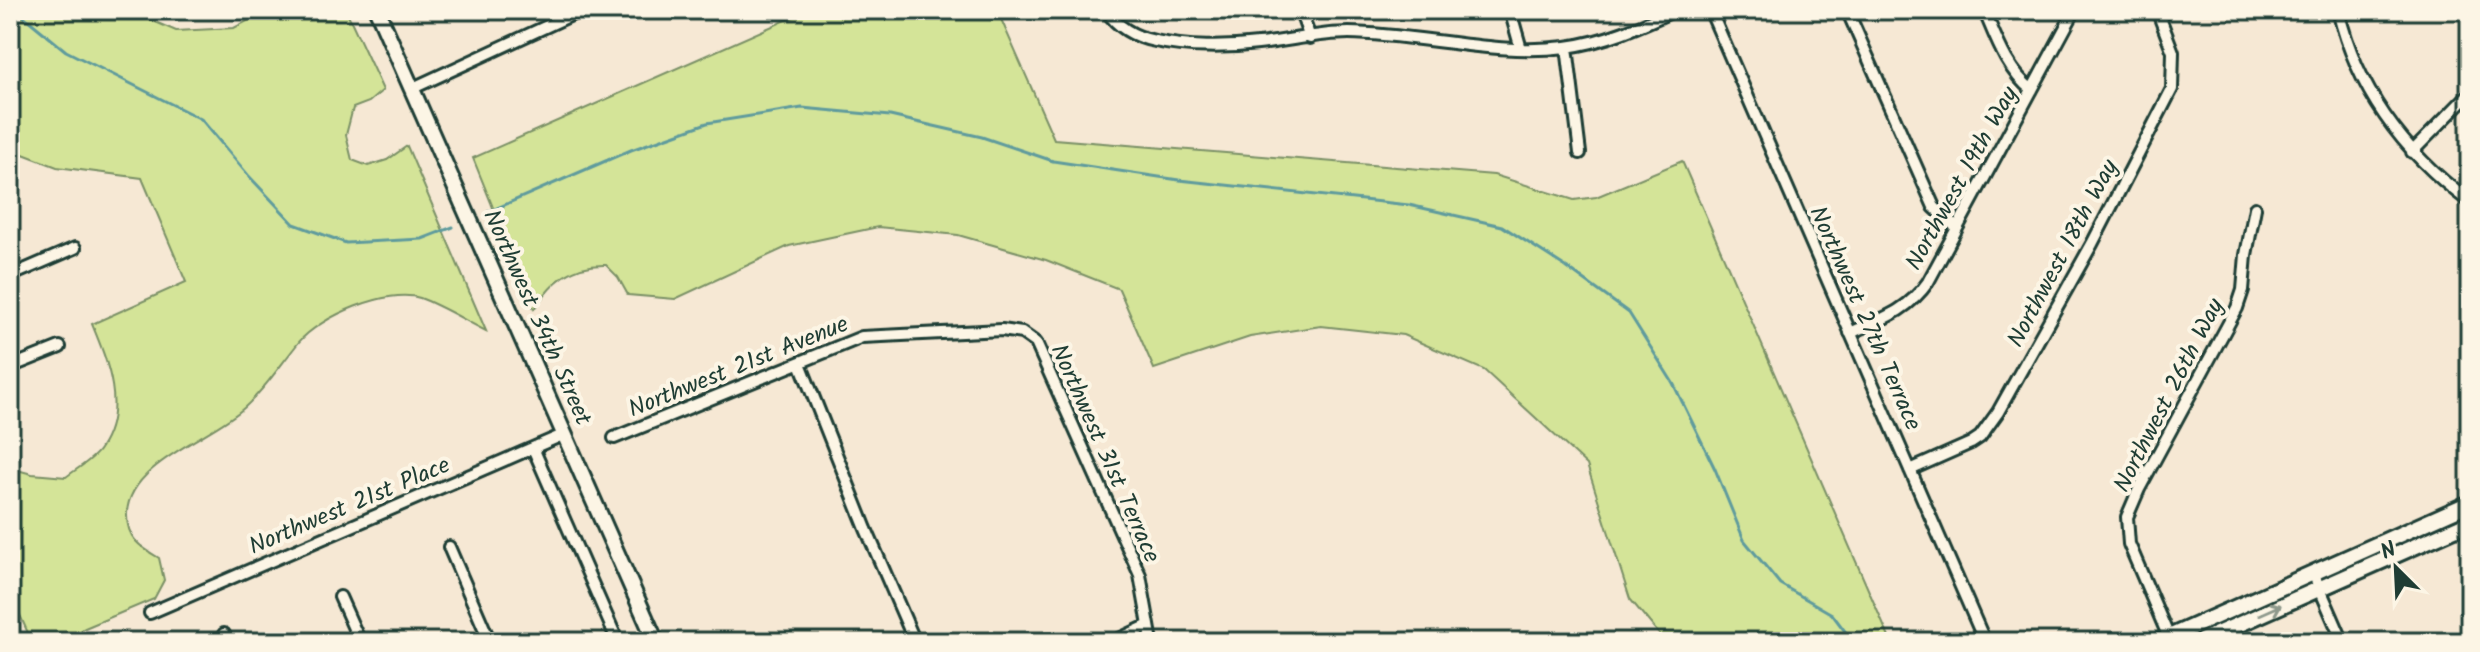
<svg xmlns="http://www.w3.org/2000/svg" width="2480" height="652" viewBox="0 0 2480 652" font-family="Kalam,sans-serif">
<rect width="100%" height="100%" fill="#f6e8d4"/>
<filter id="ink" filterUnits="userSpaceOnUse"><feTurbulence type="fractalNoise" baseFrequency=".0125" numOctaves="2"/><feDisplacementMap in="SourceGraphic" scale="16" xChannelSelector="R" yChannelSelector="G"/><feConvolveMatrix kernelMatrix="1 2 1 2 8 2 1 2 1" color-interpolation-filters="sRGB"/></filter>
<g filter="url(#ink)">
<!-- green -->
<path fill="#d4e498" stroke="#7a9066" stroke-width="2" d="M 10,10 L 128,10 L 176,31 L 234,28 L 268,10 L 346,10 L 383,90 L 369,102 L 353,108 L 346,135 L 352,160 L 368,166 L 387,160 L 407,146 L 486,331 C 464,320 442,306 420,298 C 389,287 319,317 299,342 C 281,364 266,388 245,407 C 213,437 129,463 127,513 C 126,538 140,547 159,558 L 164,580 L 154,599 L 85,628 L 66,639 L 67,642 L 32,642 L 10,593 L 10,468 L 32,474 L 66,477 C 76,469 93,460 100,449 C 127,409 108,363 92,324 L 186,282 L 142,178 L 57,167 L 10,149 Z
M 809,10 L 997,10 L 1054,139 L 1494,175 L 1574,200 L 1596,197 L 1682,161 L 1891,642 L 1673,642 L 1664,640 L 1630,599 L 1587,465 L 1484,370 L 1403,335 L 1321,326 L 1250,337 L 1154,369 L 1119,289 L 1046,260 L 958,235 L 878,227 L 789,246 L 675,299 L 628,295 L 618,277 L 606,265 C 571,264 553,281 534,309 L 473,158 Z"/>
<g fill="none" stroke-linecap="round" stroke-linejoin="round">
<!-- stream -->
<path stroke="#5f9b9d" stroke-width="3" d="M 16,10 L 66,51 L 201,119 L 248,175 L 294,224 L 346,243 L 422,239 L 453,227
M 488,212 L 631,150 L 707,123 L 802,108 L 890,116 L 982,137 L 1053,161 L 1179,180 L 1409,205 L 1502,226 L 1566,267 L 1629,313 L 1673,383 L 1715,469 L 1744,540 L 1780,584 L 1832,614 L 1853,642"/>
<!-- minor casing -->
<g stroke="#1f3d34" stroke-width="16">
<path id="minor" d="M 1106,10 C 1118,28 1134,37 1155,41 C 1187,48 1226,48 1258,44 C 1288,41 1319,33 1349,33 C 1421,34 1494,56 1566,47 C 1605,42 1640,26 1675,10
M 1300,10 L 1310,38
M 1510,10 L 1521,49
M 1710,10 L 1985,642
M 1847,10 L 1934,207 L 1957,228
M 1984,10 C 1996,38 2007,71 2032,90
M 2338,10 C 2357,90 2405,154 2470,202
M 1567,47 L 1580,153
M 413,88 L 582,10
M 2412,152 L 2470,93
M 10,276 L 75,248
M 1850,333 C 1882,319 1908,311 1928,282 L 2075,10
M 800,363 L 866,529 L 915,642
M 10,367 L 60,347
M 614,438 L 862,337 L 1002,330 L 1022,333 L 1036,343 L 1140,575 L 1152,642
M 533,448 L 618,642
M 1910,470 L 1971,443 L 1980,437 L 1998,412 L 2092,244 L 2172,89 L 2173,52 L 2157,10
M 449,547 L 490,642
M 2313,573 L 2343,642
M 340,597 L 360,642
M 150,613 L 565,434
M 224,634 L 227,642
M 2170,640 L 2129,544 L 2127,517 L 2139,489 L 2237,308 L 2243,290 L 2246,255 L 2255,208
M 1113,642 L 1149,625"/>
</g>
<!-- major casing -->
<g stroke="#1f3d34" stroke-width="20">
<path id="major" d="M 377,10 L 656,642
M 2158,642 L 2470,503
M 2199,642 L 2470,522"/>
</g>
<!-- minor -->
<use href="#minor" stroke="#fcf5e5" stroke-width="10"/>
<!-- major -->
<use href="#major" stroke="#fcf5e5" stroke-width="14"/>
</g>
<!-- one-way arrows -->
<defs><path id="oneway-shaft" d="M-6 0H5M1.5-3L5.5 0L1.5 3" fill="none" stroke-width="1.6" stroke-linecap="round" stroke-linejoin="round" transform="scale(2)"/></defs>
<use stroke="#8e998c" href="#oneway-shaft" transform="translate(2270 610) rotate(-24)"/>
</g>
<g text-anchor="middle" stroke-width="8" stroke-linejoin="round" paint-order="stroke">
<!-- street labels -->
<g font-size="24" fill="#1f3d34" stroke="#fcf5e5">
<text transform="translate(1961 178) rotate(-61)" y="8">Northwest 19th Way</text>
<text transform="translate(2062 253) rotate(-62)" y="8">Northwest 18th Way</text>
<text transform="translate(538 317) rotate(66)" y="8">Northwest 34th Street</text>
<text transform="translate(1866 318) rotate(66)" y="8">Northwest 27th Terrace</text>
<text transform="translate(738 366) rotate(-22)" y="8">Northwest 21st Avenue</text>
<text transform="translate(2168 395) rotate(-63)" y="8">Northwest 26th Way</text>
<text transform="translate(1106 453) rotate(66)" y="8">Northwest 31st Terrace</text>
<text transform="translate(349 505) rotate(-23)" y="8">Northwest 21st Place</text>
</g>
</g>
<!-- margin -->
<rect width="2480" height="652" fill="none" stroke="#fcf5e5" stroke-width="40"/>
<rect x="20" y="20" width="2440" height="612" fill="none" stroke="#1f3d34" stroke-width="3" filter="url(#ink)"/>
<!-- north arrow -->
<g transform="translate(2396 568) rotate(336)" stroke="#fcf5e5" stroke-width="6" paint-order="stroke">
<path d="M0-6L14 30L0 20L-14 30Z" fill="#1f3d34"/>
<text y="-12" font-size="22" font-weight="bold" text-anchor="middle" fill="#1f3d34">N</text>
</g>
</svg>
